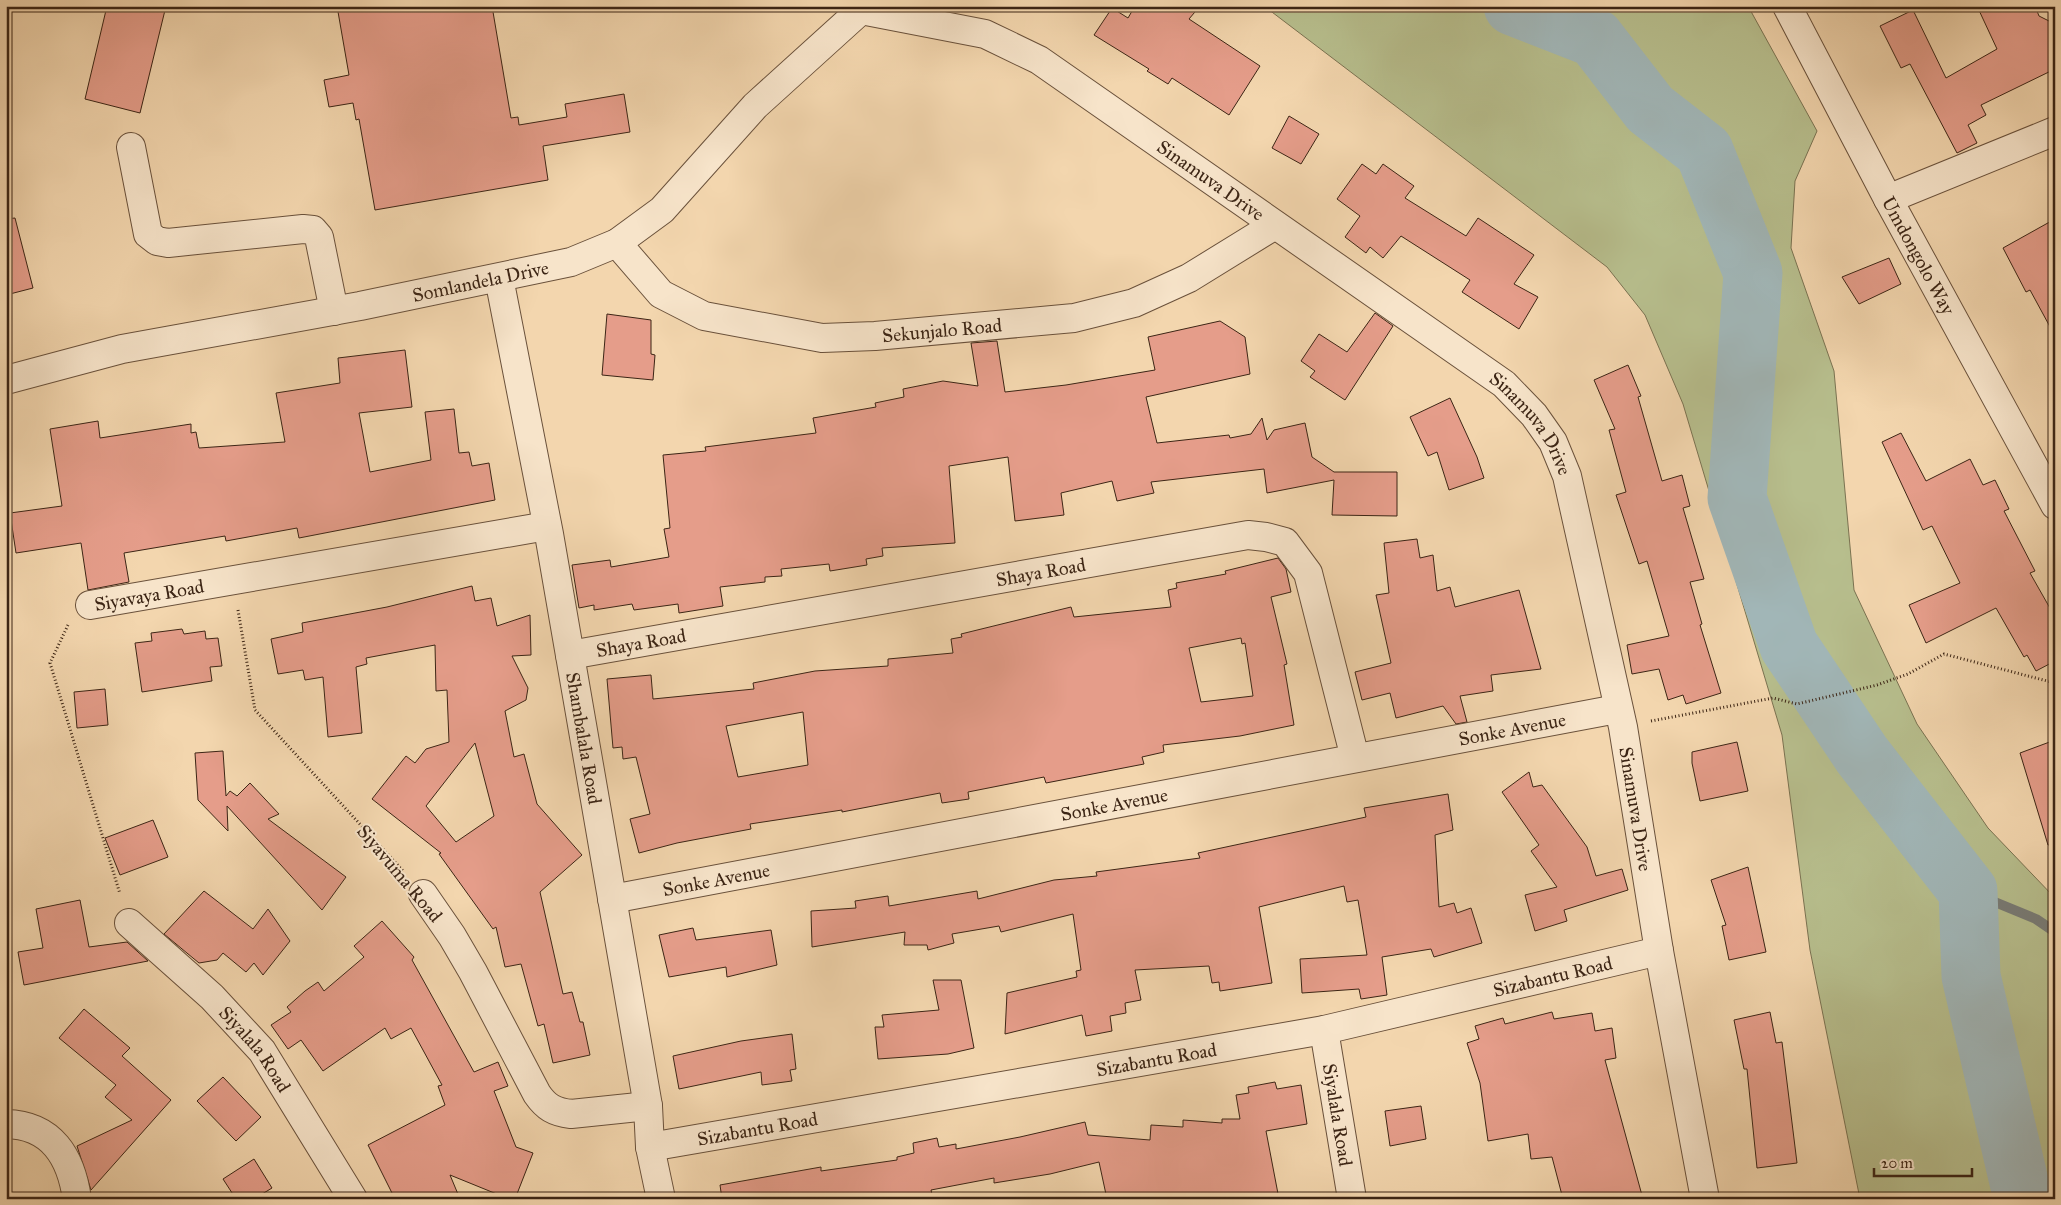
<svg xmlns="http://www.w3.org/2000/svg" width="2061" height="1205" viewBox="0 0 2061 1205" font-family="'IM FELL Great Primer',serif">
<rect width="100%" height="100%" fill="#f3d6ae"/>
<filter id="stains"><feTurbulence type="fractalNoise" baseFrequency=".004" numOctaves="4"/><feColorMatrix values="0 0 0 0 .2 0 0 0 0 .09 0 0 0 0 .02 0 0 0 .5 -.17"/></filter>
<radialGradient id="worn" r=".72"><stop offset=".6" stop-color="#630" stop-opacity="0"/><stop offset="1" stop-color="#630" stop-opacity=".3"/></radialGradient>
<!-- green -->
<path fill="#b7be8d" stroke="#7a7251" d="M 1264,6 L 1748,6 L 1817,131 L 1795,181 L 1791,248 L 1834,371 L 1854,590 L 1917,724 L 1988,828 L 2055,898 L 2055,1199 L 1860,1199 L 1810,950 L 1782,735 L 1683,404 L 1645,315 L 1607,267 Z"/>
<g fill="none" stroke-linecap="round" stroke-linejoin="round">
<!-- stream -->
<path stroke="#797c76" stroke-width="10" d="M 1968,891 L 2036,919 L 2055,932"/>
<!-- river -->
<path stroke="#a1b6b7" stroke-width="59" d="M 1513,6 L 1595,38 L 1650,109 L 1704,151 L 1753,273 L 1737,498 L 1789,646 L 1862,755 L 1968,891 L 1971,976 L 2023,1199"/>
</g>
<!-- building -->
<path fill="#e59d8a" stroke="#3c2515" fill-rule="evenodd" d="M 107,6 L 166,6 L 140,113 L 85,99 Z
M 337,6 L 492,6 L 511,118 L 518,117 L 519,125 L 567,117 L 565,104 L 624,94 L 630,132 L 543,146 L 548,180 L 375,210 L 359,119 L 356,120 L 353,103 L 329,107 L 324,80 L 349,75 Z
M 1135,6 L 1200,6 L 1189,19 L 1260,66 L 1229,115 L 1172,78 L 1168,84 L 1147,71 L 1149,69 L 1094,35 L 1112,8 L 1128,18 Z
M 1977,6 L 2035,6 L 2039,16 L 2055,24 L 2055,69 L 1981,105 L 1986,115 L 1968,125 L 1977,143 L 1957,153 L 1910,64 L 1901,68 L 1880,26 L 1913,10 L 1946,78 L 1997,49 Z
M 1289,116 L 1319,134 L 1301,164 L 1272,148 Z
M 1362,164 L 1376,174 L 1383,164 L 1414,186 L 1405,198 L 1466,236 L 1478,218 L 1534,255 L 1514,284 L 1538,297 L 1519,329 L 1462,292 L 1470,280 L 1401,236 L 1383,258 L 1370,247 L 1366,253 L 1345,237 L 1360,216 L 1337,199 Z
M 15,218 L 33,288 L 6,295 L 6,219 Z
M 2055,219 L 2055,336 L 2030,290 L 2026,292 L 2003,248 Z
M 1889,258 L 1901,284 L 1859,304 L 1842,277 Z
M 1375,313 L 1393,326 L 1345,400 L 1310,377 L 1315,371 L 1301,361 L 1319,334 L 1347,352 Z
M 607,314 L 651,320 L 651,354 L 655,355 L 653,380 L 602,375 Z
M 1220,321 L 1245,337 L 1250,374 L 1146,397 L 1157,443 L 1229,435 L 1230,438 L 1251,434 L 1262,418 L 1267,440 L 1274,430 L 1305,423 L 1312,457 L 1334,472 L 1397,472 L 1397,516 L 1332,515 L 1334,480 L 1267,493 L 1264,469 L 1151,482 L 1154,493 L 1117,501 L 1112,481 L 1061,493 L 1064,515 L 1015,521 L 1008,457 L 949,466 L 955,543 L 882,548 L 883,556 L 866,559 L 867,565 L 830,571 L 829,564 L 781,569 L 782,576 L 765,577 L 765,582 L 720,587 L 723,606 L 679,613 L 678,604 L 634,610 L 632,604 L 594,610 L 594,605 L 579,608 L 572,565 L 610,560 L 611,567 L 669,557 L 664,529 L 670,528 L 663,455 L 706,451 L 705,447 L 816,433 L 813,418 L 876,407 L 875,403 L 904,397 L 903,389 L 943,381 L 978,386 L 971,343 L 997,341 L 1005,392 L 1066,385 L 1155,370 L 1148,337 Z
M 405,350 L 412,407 L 359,413 L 370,472 L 431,460 L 425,412 L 454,409 L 459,453 L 469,452 L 472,466 L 489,463 L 495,500 L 299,538 L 297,528 L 226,541 L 225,536 L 124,553 L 129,582 L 88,590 L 81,543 L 16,553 L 10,513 L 62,506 L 50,429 L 98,421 L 100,438 L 191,424 L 191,433 L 196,432 L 199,448 L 285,442 L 276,393 L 340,383 L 338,358 Z
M 1628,365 L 1641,396 L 1638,397 L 1662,481 L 1682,475 L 1690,506 L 1683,508 L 1704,579 L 1690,582 L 1702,624 L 1700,625 L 1721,693 L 1686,704 L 1683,695 L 1668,700 L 1659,669 L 1632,674 L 1627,645 L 1669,636 L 1647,561 L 1639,564 L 1616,495 L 1626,492 L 1609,430 L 1615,429 L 1594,380 Z
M 1450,398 L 1477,457 L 1484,478 L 1449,490 L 1437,452 L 1428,456 L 1410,417 Z
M 1901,433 L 1926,481 L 1970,459 L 1983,485 L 1995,480 L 2009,509 L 2004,511 L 2035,571 L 2030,573 L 2055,617 L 2055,661 L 2036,671 L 2027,655 L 2024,657 L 1996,608 L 1926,643 L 1909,605 L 1960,583 L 1932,526 L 1923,530 L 1882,442 Z
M 1417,539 L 1420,558 L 1433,555 L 1437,591 L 1450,587 L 1455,607 L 1519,590 L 1541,669 L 1491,675 L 1493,691 L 1460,696 L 1467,722 L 1456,724 L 1443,706 L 1396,718 L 1390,693 L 1362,700 L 1355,672 L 1391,663 L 1376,595 L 1389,593 L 1384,543 Z
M 1278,558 L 1286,569 L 1291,592 L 1271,597 L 1287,664 L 1284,665 L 1294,725 L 1240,736 L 1163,745 L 1164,752 L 1142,757 L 1144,764 L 1046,783 L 1044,777 L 968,792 L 969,799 L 942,803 L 940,793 L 842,812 L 842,810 L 750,824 L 751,829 L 677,843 L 639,853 L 630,819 L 650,814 L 636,757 L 623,759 L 622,747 L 613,748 L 607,679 L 651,675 L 653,699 L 754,689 L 753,683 L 815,671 L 888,666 L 888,659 L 953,653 L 951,639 L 962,637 L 961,634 L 1071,607 L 1074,617 L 1171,607 L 1168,590 L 1177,588 L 1176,583 L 1226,574 L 1225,571 ZM 1241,638 L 1242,644 L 1245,643 L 1253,696 L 1201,702 L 1189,648 ZM 803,712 L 808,765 L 738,777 L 726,726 Z
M 472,586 L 475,601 L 491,598 L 497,626 L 530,615 L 531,655 L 512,656 L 528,688 L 526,700 L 505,711 L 514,757 L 524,754 L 537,804 L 582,855 L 540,892 L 563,994 L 572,992 L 580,1022 L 583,1022 L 590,1055 L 553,1063 L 544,1024 L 538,1026 L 521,964 L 505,967 L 496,927 L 493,929 L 439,854 L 441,853 L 372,799 L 406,756 L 415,763 L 426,749 L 449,742 L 447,690 L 436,691 L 435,645 L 366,658 L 367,664 L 356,667 L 362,733 L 328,737 L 323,677 L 305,680 L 303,670 L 278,674 L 271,639 L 303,632 L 302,623 L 387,607 ZM 475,743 L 494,816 L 456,842 L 426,806 Z
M 182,629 L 184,634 L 205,631 L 206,639 L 218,638 L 222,666 L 210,667 L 212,681 L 142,692 L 135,643 L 152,641 L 151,633 Z
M 105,689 L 108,725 L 77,728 L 74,692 Z
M 2055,740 L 2055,844 L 2048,845 L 2020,753 Z
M 1737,742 L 1748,791 L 1700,801 L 1692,763 L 1692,752 Z
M 223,751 L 226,796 L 230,791 L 237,796 L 250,783 L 279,814 L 268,819 L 346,877 L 322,910 L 227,806 L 228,831 L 198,800 L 195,753 Z
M 1529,772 L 1533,787 L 1542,785 L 1587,847 L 1596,876 L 1622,869 L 1628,890 L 1564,910 L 1567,921 L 1535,931 L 1525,895 L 1557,887 L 1531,851 L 1539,845 L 1502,792 Z
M 1448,794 L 1453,830 L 1435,835 L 1439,907 L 1454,903 L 1457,913 L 1471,908 L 1482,943 L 1434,957 L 1431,949 L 1382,957 L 1387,995 L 1361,999 L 1359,989 L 1302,993 L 1300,959 L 1367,955 L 1358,900 L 1347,902 L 1344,886 L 1259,907 L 1272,983 L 1220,991 L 1219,982 L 1212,983 L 1209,966 L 1135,970 L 1141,1000 L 1125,1003 L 1126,1013 L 1110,1016 L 1112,1031 L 1086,1036 L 1082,1015 L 1005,1034 L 1007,993 L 1077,977 L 1076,971 L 1081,970 L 1073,914 L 1001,932 L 999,926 L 952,934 L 954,943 L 928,950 L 927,945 L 904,945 L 905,932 L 812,947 L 811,911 L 856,908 L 855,901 L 888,896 L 889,906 L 977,891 L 978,899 L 1054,880 L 1097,876 L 1096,872 L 1200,858 L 1198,853 L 1366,817 L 1364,808 Z
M 153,820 L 168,857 L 120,875 L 105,838 Z
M 1748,867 L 1766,952 L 1729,960 L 1722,926 L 1726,925 L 1711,880 Z
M 204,891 L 253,929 L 268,909 L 290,941 L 263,975 L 254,963 L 246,972 L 223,953 L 217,960 L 199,963 L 164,934 Z
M 80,900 L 89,947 L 127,942 L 148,961 L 24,985 L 18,952 L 43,948 L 36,909 Z
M 382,921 L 414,957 L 412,960 L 474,1072 L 498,1062 L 508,1086 L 494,1091 L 516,1147 L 533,1153 L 515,1199 L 509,1199 L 450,1175 L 460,1199 L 395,1199 L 368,1145 L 445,1105 L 438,1086 L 442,1085 L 411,1028 L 391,1039 L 385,1028 L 323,1071 L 301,1040 L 288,1049 L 271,1025 L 291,1012 L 287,1007 L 305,991 L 318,982 L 324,991 L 364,957 L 354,946 Z
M 693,928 L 696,940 L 771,930 L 777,965 L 727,977 L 726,967 L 669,977 L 659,935 Z
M 933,980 L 961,980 L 974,1048 L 948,1054 L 878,1059 L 875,1027 L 884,1027 L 882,1015 L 939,1010 Z
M 84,1009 L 130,1048 L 122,1056 L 171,1100 L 91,1190 L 77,1146 L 132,1120 L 105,1097 L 116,1085 L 59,1038 Z
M 1552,1012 L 1554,1019 L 1592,1013 L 1595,1031 L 1612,1028 L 1616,1058 L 1605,1060 L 1643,1199 L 1563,1199 L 1552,1157 L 1531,1159 L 1528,1134 L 1488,1141 L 1480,1083 L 1467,1043 L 1479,1039 L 1475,1026 L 1503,1018 L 1505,1024 Z
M 1770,1012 L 1776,1043 L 1782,1042 L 1797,1163 L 1757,1168 L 1747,1069 L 1744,1069 L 1734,1020 Z
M 792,1034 L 796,1069 L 790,1070 L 792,1081 L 762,1085 L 761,1072 L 679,1089 L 673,1056 L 741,1041 Z
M 223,1077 L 261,1117 L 236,1141 L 197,1101 Z
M 1275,1082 L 1277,1089 L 1301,1085 L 1307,1124 L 1266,1131 L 1279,1199 L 1107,1199 L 1099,1162 L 1050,1174 L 994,1183 L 994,1178 L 931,1190 L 933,1199 L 722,1199 L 720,1185 L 821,1167 L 821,1171 L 897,1160 L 897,1157 L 914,1153 L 913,1143 L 937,1138 L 939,1147 L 956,1144 L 956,1149 L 1020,1137 L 1085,1122 L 1088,1135 L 1150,1140 L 1151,1125 L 1183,1127 L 1183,1120 L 1222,1123 L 1222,1119 L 1240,1119 L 1236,1095 L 1249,1093 L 1248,1087 Z
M 1421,1106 L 1426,1139 L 1390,1146 L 1385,1111 Z
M 254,1159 L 272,1188 L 254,1199 L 236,1199 L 223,1179 Z"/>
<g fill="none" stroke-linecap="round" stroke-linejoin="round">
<!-- minor casing -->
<g stroke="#6a513b" stroke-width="30">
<g id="minor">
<path id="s1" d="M 1787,6 L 1888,199 L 2055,505"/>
<path id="s2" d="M 861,10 L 985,34 L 1039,60 L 1504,384 L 1534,415 L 1553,442 L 1567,476 L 1623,727 L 1659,951 L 1705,1199"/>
<path d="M 131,147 L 148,234 L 157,241 L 168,243 L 303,229 L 313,230 L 319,237 L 334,311"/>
<path d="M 1888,199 L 2055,131"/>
<path id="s3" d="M 617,243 L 661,294 L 704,316 L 822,338 L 875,336 L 1074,318 L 1134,303 L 1189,278 L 1275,225"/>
<path id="s4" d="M 499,278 L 549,534 L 648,1106 L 650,1147 L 661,1199"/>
<path id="s5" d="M 6,380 L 122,349 L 360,306 L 571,262 L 617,243 L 662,210 L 755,106 L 861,10 L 861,6"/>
<path id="s6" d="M 90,605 L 547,526"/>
<path id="s7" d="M 570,655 L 1248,535 L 1266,537 L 1285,542 L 1308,573 L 1355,758"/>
<path d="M 423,894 L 452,936 L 473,972 L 537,1094 C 546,1107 554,1112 571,1114 L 648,1106"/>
<path id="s8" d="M 612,899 L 1617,709"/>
<path id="s9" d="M 129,923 L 212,997 L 262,1051 L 353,1199"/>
<path id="s10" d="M 1324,1030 L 1352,1199"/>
<path d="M 6,1124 C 52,1125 71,1157 77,1199"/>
<path id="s11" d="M 650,1147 L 1324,1030 L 1659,951"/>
</g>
</g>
<!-- path -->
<path stroke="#3c2515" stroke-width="3" stroke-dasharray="1 2.5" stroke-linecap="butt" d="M 238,610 L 255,710 L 404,872
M 68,625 L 50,663 L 120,894
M 1651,721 L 1773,698 L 1797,704 L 1877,685 L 1908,674 L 1944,654 L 2051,682 L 2055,680"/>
<!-- minor -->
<use href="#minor" stroke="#f7e4ca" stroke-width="28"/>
</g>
<g text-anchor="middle" stroke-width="4" stroke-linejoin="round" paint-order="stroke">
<!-- street labels -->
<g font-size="19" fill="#3c2515" stroke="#f7e4ca">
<text dy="7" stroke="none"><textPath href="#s2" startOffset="396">Sinamuva Drive</textPath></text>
<text dy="7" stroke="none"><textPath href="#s1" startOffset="282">Umdongolo Way</textPath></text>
<text dy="7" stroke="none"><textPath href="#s5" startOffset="485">Somlandela Drive</textPath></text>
<text dy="7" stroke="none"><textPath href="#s3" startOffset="356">Sekunjalo Road</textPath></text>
<text dy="7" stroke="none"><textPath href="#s2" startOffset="801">Sinamuva Drive</textPath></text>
<text dy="7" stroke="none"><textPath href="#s7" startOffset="478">Shaya Road</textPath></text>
<text dy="7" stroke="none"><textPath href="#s6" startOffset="60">Siyavaya Road</textPath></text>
<text dy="7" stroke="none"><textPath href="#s7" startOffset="72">Shaya Road</textPath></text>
<text dy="7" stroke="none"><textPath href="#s8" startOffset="916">Sonke Avenue</textPath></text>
<text dy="7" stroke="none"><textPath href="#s4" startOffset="468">Shambalala Road</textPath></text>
<text dy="7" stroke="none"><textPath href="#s8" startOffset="511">Sonke Avenue</textPath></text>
<text dy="7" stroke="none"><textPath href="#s2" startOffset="1206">Sinamuva Drive</textPath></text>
<text transform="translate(400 873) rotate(50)" y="7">Siyavuma Road</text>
<text dy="7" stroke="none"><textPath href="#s8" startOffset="106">Sonke Avenue</textPath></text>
<text dy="7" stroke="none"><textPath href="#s11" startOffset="919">Sizabantu Road</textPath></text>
<text dy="7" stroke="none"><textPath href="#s9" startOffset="179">Siyalala Road</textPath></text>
<text dy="7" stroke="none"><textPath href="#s11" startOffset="514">Sizabantu Road</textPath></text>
<text dy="7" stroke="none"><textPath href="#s10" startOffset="86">Siyalala Road</textPath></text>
<text dy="7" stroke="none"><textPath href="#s11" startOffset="109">Sizabantu Road</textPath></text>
</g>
</g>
<!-- margin -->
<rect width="2061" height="1205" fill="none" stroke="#f3d6ae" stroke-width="25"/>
<rect x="8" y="8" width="2046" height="1190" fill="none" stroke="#3c2515" stroke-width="2.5"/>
<rect x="12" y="12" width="2036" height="1180" fill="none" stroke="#3c2515"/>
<!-- scale -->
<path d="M1874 1168v8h98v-8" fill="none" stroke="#3c2515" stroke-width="2.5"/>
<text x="1881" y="1168" font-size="15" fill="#3c2515" stroke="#f7e4ca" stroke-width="4" paint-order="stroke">20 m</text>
<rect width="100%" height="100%" filter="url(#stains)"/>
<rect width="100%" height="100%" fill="url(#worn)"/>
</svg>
